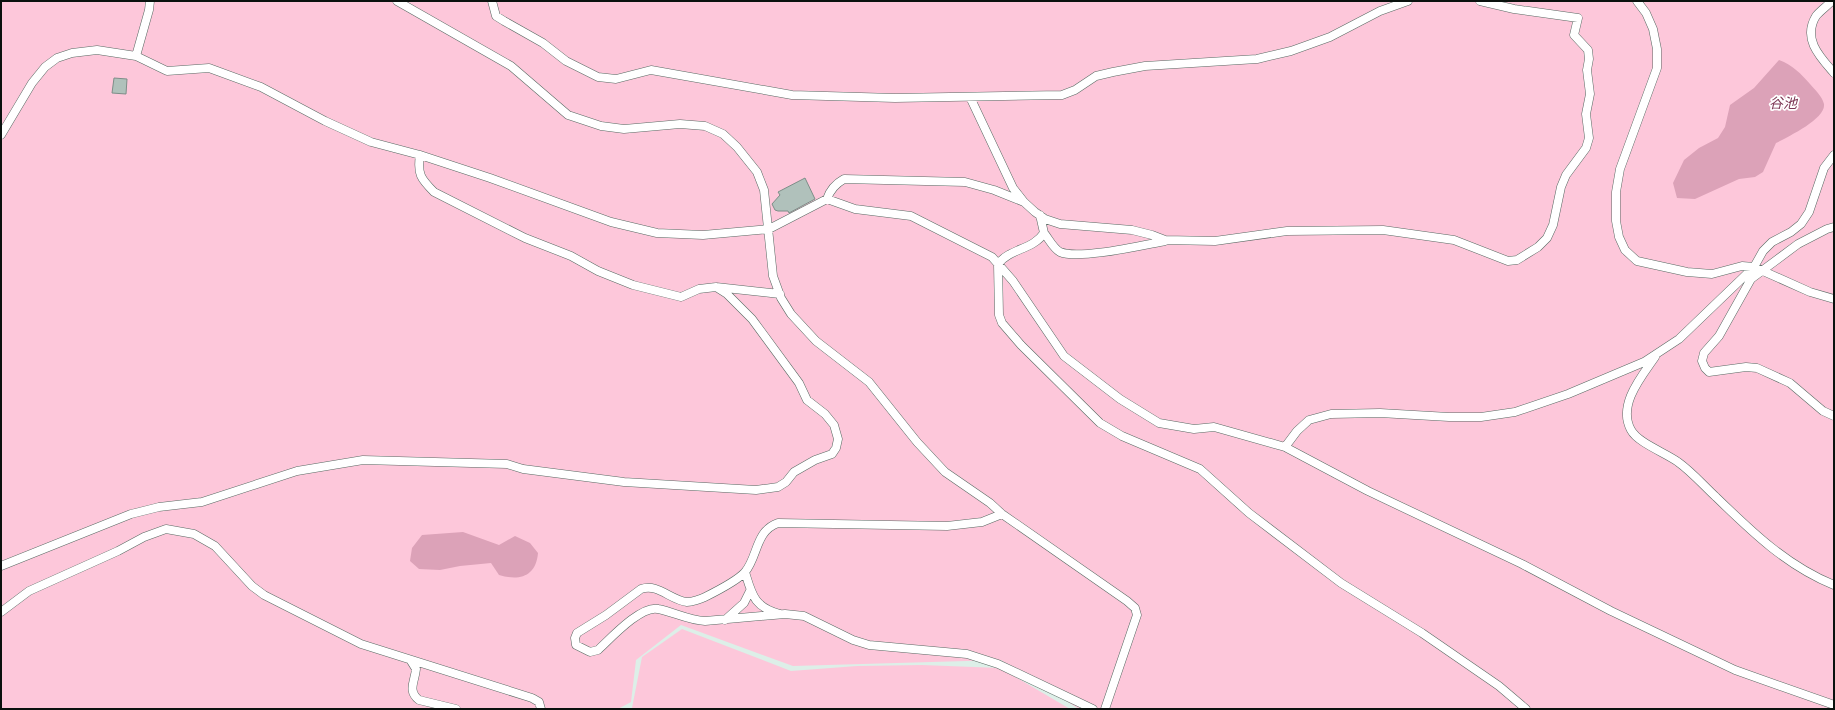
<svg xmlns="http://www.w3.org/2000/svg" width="1835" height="710" viewBox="0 0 1835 710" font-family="'Sofia Sans Condensed','Noto Sans JP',sans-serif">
<rect width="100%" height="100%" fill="#ddefe8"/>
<!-- green -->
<path fill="#fdc7da" d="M 1,1 L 1834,1 L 1834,709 L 1079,709 L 1001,660 L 793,666 L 681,625 L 636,660 L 631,702 L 618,709 L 1,709 Z
M 682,629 L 791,671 L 857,666 L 922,665 L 1000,668 L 1070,709 L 630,709 L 632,708 L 642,657 Z"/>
<!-- water -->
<path fill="#dca2b8" d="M 1779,60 C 1793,65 1801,74 1810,84 C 1815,90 1822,96 1824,104 C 1826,119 1787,137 1776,143 L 1763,172 L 1755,177 L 1739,179 L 1695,199 L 1677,198 L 1673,183 L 1684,160 L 1699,148 L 1718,138 L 1725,127 L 1730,105 L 1754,88 Z
M 463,532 L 499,545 L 515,536 L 530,543 L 538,553 C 536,577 519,581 499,575 L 491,563 L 460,566 L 440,570 L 419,569 L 410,561 L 412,548 L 422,535 Z"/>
<!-- building -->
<path fill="#b0c1bb" stroke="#7d8e88" d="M 114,78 L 127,79 L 126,94 L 112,93 Z
M 805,178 L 815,199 L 789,213 L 788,211 L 778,211 L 775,210 L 772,204 L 780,195 L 778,192 Z"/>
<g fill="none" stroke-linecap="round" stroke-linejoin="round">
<!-- service casing -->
<g stroke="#596963" stroke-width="9">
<path id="service" d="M 397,1 L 511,66 L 568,115 L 601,126 L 624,129 L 680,124 L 705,126 L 723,134 L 737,147 L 757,172 L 764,190 L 773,276 L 781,298 L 791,314 L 816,341 L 869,382 L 917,442 L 945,472 L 990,503 L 1002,514 L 1127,601 L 1135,608 L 1137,615 L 1105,709
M 492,1 L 496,16 L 504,21 L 543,43 L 566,61 L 598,77 L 616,79 L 651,70 L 792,95 L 895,98 L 1062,95 L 1075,90 L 1096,76 L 1113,72 L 1145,66 L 1257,59 L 1291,51 L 1330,37 L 1380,11 L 1408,1
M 1637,1 L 1646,13 L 1653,29 L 1657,49 L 1657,68 L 1620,169 L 1616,192 L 1616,221 L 1619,237 L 1625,250 L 1637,261 L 1687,272 L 1712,274 L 1742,266 L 1754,267 L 1810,292 L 1834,299
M 1832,1 C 1827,6 1820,11 1816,16 C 1802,39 1820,57 1834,73
M 136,56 L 149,10 L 150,1
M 970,97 L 1013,188 L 1024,202 L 1035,212 L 1045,219 L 1060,224 L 1132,230 L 1152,235 L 1165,240 L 1215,241 L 1287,231 L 1383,230 L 1454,240 L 1508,261 L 1517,260 L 1538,247 L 1547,238 L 1553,225 L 1561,187 L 1566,175 L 1586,148 L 1589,138 L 1586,114 L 1590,94 L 1587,70 L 1589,59 L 1588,50 L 1574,35 L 1578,18 L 1514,9 L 1480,1
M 1,135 L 32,83 L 45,67 L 57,58 L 72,53 L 97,50 L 136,56 L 167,71 L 209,68 L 261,87 L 325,121 L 371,142 L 420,155 L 490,178 L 611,222 L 657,233 L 703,235 L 769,229 L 827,199 L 855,209 L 911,216 L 992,257 L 1013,281 L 1064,356 L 1120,399 L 1159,423 L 1194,429 L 1214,427 L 1285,447 L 1368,491 L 1522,564 L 1611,611 L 1735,670 L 1834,705
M 420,155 C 417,174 421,179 434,192 L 525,238 L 571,256 L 598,271 L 633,285 L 681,297 L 699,289 L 716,287 L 780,294
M 827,199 C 830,190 835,184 844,179 L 965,182 L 994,190 L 1024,202
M 1040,215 L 1044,233 C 1033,250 1010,248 998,264 L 999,315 L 1002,323 L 1021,345 L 1100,423 L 1122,436 L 1200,469 L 1249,513 L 1341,583 L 1422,633 L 1499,686 L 1526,709
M 1834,227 L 1827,229 L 1798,244 L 1751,279 L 1719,336 L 1704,353 L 1702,361 L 1705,368 L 1709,372 L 1746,367 L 1757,368 L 1790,383 L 1823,411 L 1834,416
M 1044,233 C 1049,239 1053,248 1060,252 C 1079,260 1143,245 1165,241
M 1655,357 C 1642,376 1617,405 1631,430 C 1638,443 1666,453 1678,462 C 1692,472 1704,486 1716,497 C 1752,532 1787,566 1834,585
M 1285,447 L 1297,431 L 1309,420 L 1331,414 L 1380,413 L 1449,417 L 1481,417 L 1515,412 L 1568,394 L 1644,362 L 1679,339 L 1754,267 L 1763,251 L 1772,242 L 1791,232 L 1801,224 L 1809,212 L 1824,168 L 1834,155
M 1002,514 L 982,522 L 947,526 L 778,523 C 755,531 758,557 745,572 C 737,581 715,592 705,597 C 701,599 692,602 687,602 C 670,600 658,583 641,589 L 606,615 L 577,633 L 575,638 L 576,645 L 590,652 L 598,650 C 610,639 641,605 658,609 C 674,612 688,620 705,621 L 785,614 L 804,616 L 853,640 L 869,645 L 967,654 L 998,664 L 1093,709
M 1,566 L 131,514 L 159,507 L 202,502 L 297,471 L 363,460 L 507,464 L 523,469 L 624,482 L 756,490 L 778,487 L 786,482 L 794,472 L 815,460 L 832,454 L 836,448 L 838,439 L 834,425 L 825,414 L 807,400 L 799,383 L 752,319 L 727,294 L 716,287
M 745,572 C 752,595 754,607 780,614
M 1,612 L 29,591 L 118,551 L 144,537 L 166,529 L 194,534 L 215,546 L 252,586 L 264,595 L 361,644 L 532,698 L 539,702 L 541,709
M 725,620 L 744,603 L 750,591
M 411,661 L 416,669 C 415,681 407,691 419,700 L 456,709"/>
</g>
<!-- service -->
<use href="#service" stroke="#fff" stroke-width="8"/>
</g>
<g text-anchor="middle" stroke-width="3.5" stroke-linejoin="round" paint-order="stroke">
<!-- water labels -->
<g font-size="14" font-style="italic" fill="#7d3755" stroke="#fff">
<text x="1783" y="108">谷池</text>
</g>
</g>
<!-- border -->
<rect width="1835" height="710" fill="none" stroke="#0a110e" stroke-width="4"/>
</svg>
